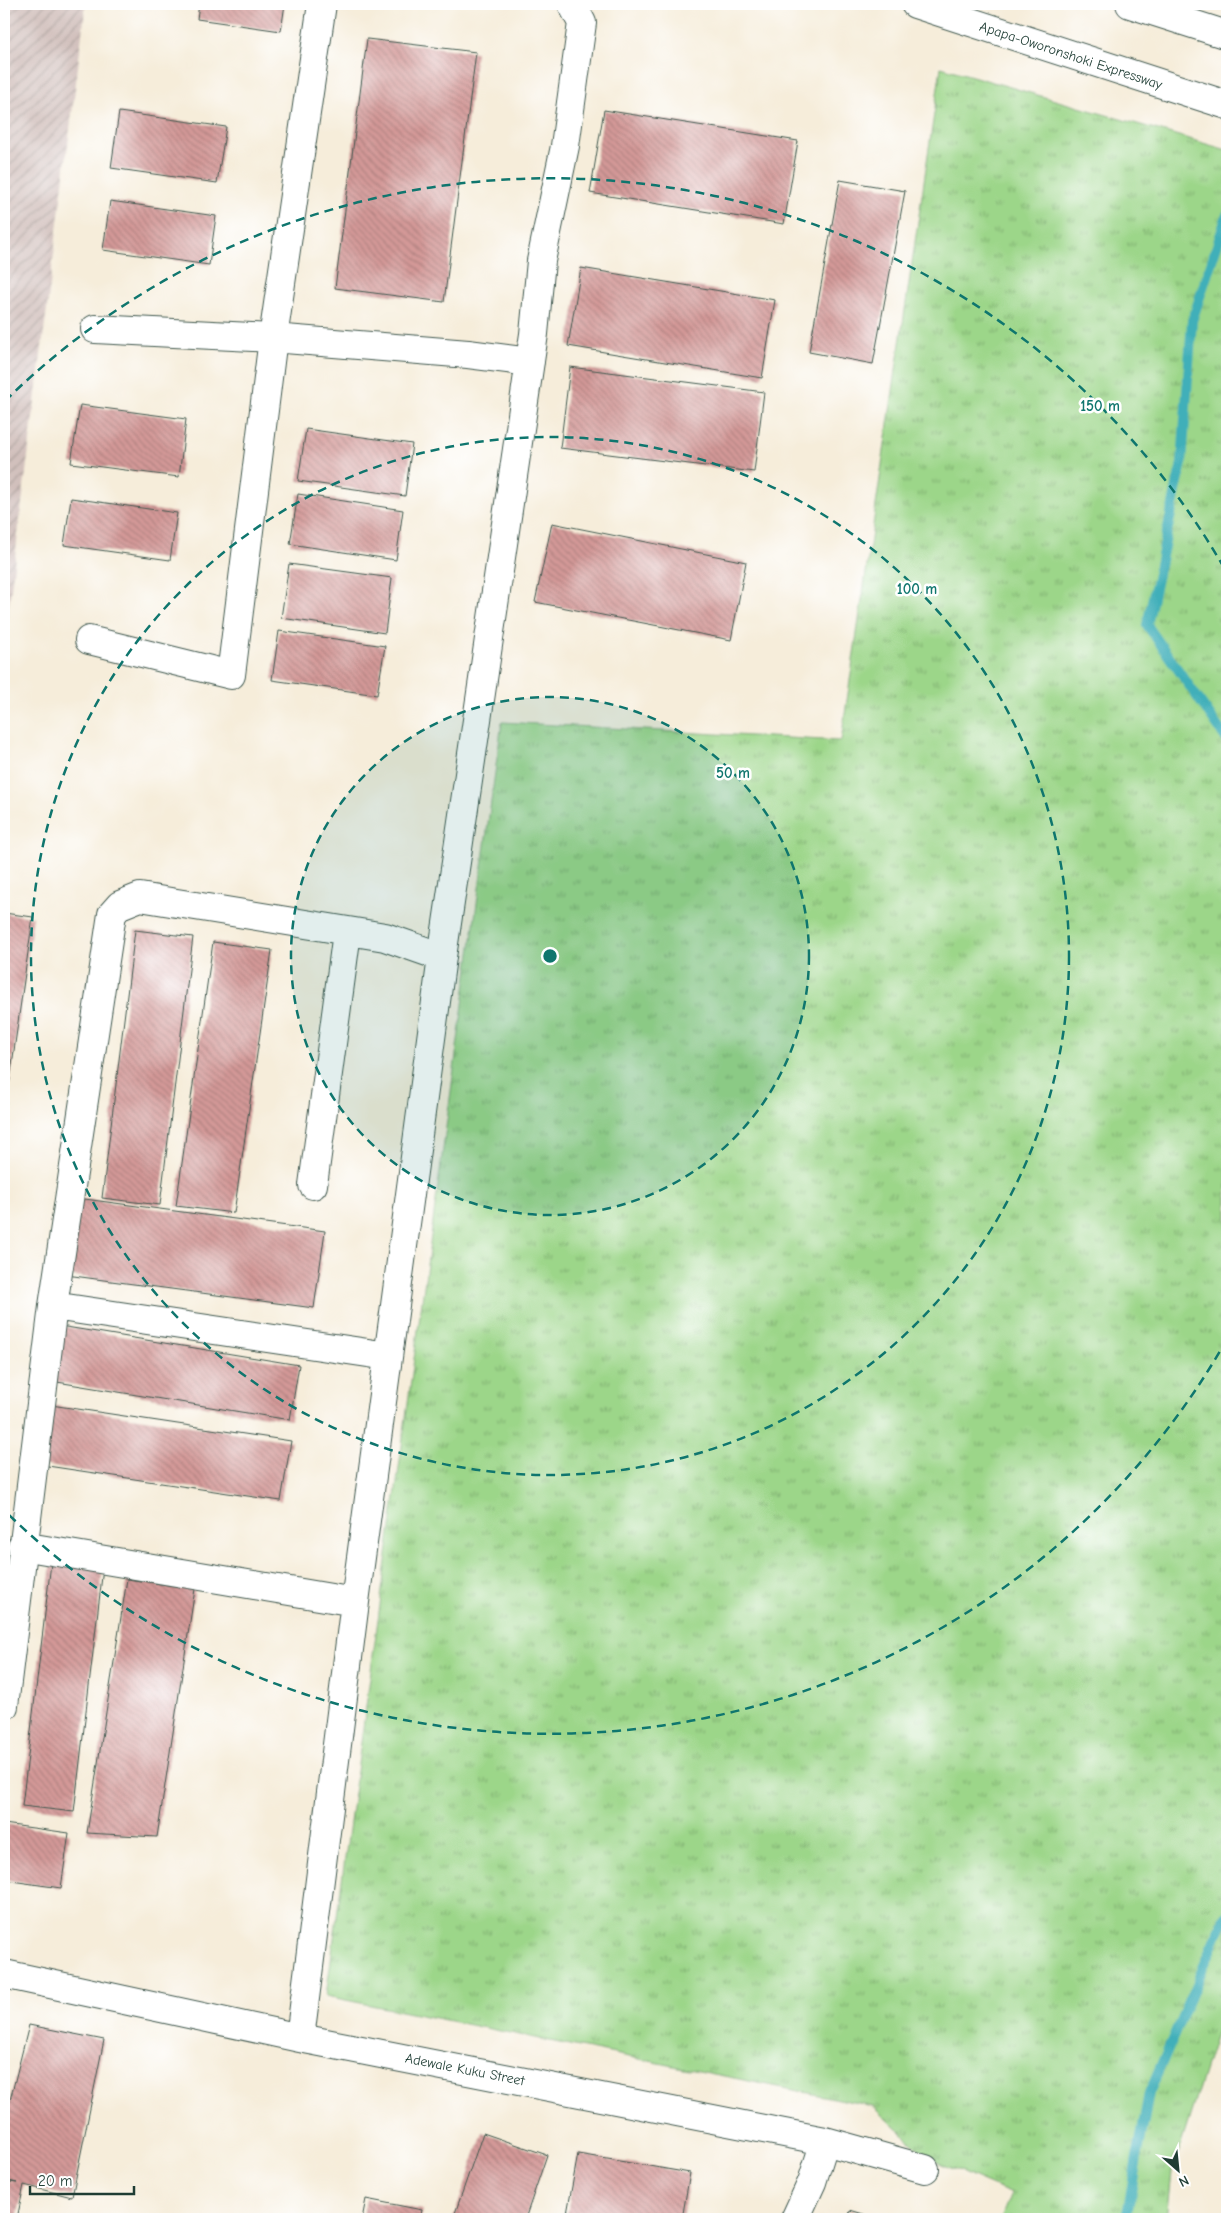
<svg xmlns="http://www.w3.org/2000/svg" width="1231" height="2223" viewBox="0 0 1231 2223" font-family="'Comic Neue',sans-serif">
<defs>
<pattern id="industrial-furrows" width="10" height="10" patternUnits="userSpaceOnUse" patternTransform="scale(1.25)"><rect width="10" height="10" fill="#d1c0bc"/><path d="M-1 1l2-2M0 10L10 0M9 11l2-2" fill="none" stroke="#a99d9a"/></pattern>
<pattern id="grass-tufts" width="24" height="20" patternUnits="userSpaceOnUse" patternTransform="scale(1.25)"><rect width="24" height="20" fill="#9cd689"/><path d="M3 7l-1-3M5 7V3M7 7l1-3M15 17l-1-3M17 17v-4M19 17l1-3" fill="none" stroke="#7faf71"/></pattern>
<pattern id="building-back-hatch" width="6" height="6" patternUnits="userSpaceOnUse" patternTransform="scale(1.25)"><rect width="6" height="6" fill="#d49998"/><path d="M-1 5l2 2M0 0l6 6M5-1l2 2" fill="none" stroke="#ab7e7d"/></pattern>
</defs>
<rect width="100%" height="100%" fill="#fff"/>
<filter id="ink" filterUnits="userSpaceOnUse"><feTurbulence type="fractalNoise" baseFrequency=".02" numOctaves="2"/><feDisplacementMap in="SourceGraphic" scale="10" xChannelSelector="R" yChannelSelector="G"/><feConvolveMatrix kernelMatrix="1 2 1 2 8 2 1 2 1" color-interpolation-filters="sRGB"/></filter>
<filter id="wash" filterUnits="userSpaceOnUse"><feTurbulence type="fractalNoise" baseFrequency=".0096" numOctaves="4" result="noise"/><feDisplacementMap in="SourceGraphic" scale="20" xChannelSelector="R" yChannelSelector="G"/><feGaussianBlur stdDeviation="1.12" result="paint"/><feColorMatrix in="noise" values="0 0 0 0 0 0 0 0 0 0 0 0 0 0 0 0 0 1.4 0 .05"/><feComposite in="paint" operator="in"/></filter>
<g filter="url(#wash)">
<rect width="100%" height="100%" fill="#f6edda"/>
<!-- industrial -->
<path fill="url(#industrial-furrows)" d="M 4,4 L 86,4 L 4,643 Z"/>
<!-- grass -->
<path fill="url(#grass-tufts)" stroke="#5e8a5e" d="M 941,67 L 1227,150 L 1227,1999 L 1172,2173 L 1167,2219 L 1002,2219 L 1012,2194 L 930,2159 L 873,2106 L 326,1996 L 502,722 L 841,741 Z"/>
<g fill="none" stroke-linecap="round" stroke-linejoin="round">
<!-- stream -->
<path stroke="#3fafb9" stroke-width="10" d="M 1227,215 L 1192,321 L 1182,463 L 1147,625 L 1227,740
M 1126,2219 L 1149,2093 L 1225,1917 L 1227,1915"/>
</g>
<g id="blocks">
<!-- building -->
<path fill="url(#building-back-hatch)" d="M 199,4 L 285,4 L 281,31 L 197,19 Z
M 367,39 L 476,52 L 444,302 L 335,288 Z
M 604,110 L 798,141 L 784,224 L 590,193 Z
M 119,112 L 226,127 L 217,183 L 111,168 Z
M 840,180 L 905,191 L 873,364 L 809,352 Z
M 110,201 L 216,216 L 209,265 L 103,250 Z
M 581,268 L 775,300 L 762,378 L 568,346 Z
M 570,367 L 764,392 L 754,472 L 560,448 Z
M 80,405 L 186,419 L 179,477 L 71,463 Z
M 306,429 L 412,444 L 405,496 L 298,481 Z
M 298,494 L 403,510 L 396,560 L 290,544 Z
M 71,498 L 177,513 L 170,560 L 64,545 Z
M 552,523 L 746,562 L 731,640 L 535,602 Z
M 289,564 L 392,578 L 385,633 L 281,618 Z
M 279,631 L 385,646 L 377,695 L 272,680 Z
M 4,913 L 33,917 L 5,1114 L 4,1114 Z
M 135,930 L 193,937 L 160,1205 L 102,1198 Z
M 213,942 L 272,950 L 234,1213 L 176,1206 Z
M 77,1198 L 325,1231 L 314,1308 L 66,1275 Z
M 60,1326 L 299,1365 L 290,1420 L 51,1381 Z
M 51,1405 L 291,1441 L 281,1501 L 41,1465 Z
M 51,1563 L 103,1568 L 74,1812 L 22,1806 Z
M 127,1579 L 195,1589 L 157,1837 L 87,1833 Z
M 4,1824 L 69,1833 L 61,1888 L 4,1880 Z
M 29,2025 L 104,2040 L 72,2197 L 24,2185 L 17,2219 L 4,2219 L 4,2181 L 17,2183 L 4,2180 L 4,2124 Z
M 483,2133 L 547,2155 L 525,2219 L 453,2219 Z
M 578,2154 L 690,2173 L 682,2219 L 566,2219 Z
M 366,2199 L 422,2210 L 420,2219 L 362,2219 Z
M 850,2210 L 880,2219 L 848,2219 Z"/>
</g>
</g>
<g filter="url(#ink)">
<use href="#blocks" fill-opacity="0" stroke="#3f574d" stroke-width="1"/>
<g fill="none" stroke-linecap="round" stroke-linejoin="round">
<!-- minor casing -->
<g stroke="#3f574d" stroke-width="30">
<path id="minor" d="M 95,329 L 273,338 L 322,4
M 89,640 L 231,675 L 273,338 L 468,354 L 530,362
M 313,1185 L 347,932
M 53,1306 L 388,1356
M 22,1546 L 355,1602
M 4,1706 L 53,1306 L 112,914 L 120,905 L 140,897 L 385,937 L 442,957
M 4,1974 L 300,2038 L 825,2141 L 925,2169
M 300,2038 L 355,1602 L 442,957 L 534,334 L 541,261 L 565,146 L 582,23 L 572,4
M 795,2219 L 812,2182 L 825,2141"/>
</g>
<!-- major casing -->
<g stroke="#3f574d" stroke-width="30">
<path id="major" d="M 915,4 L 1227,105"/>
</g>
<!-- highway casing -->
<g stroke="#3f574d" stroke-width="30">
<path id="highway" d="M 1130,4 L 1227,35"/>
</g>
<!-- minor -->
<use href="#minor" stroke="#fff" stroke-width="28"/>
<!-- major -->
<use href="#major" stroke="#fff" stroke-width="28"/>
<!-- highway -->
<use href="#highway" stroke="#fff" stroke-width="28"/>
</g>
</g>
<!-- distance rings -->
<circle cx="550" cy="956" r="259" fill="#0f766e" fill-opacity=".12"/>
<g fill="none" stroke="#0f766e" stroke-width="2.5" stroke-dasharray="9 6">
<circle cx="550" cy="956" r="259"/>
<circle cx="550" cy="956" r="519"/>
<path d="M1227 1339A778 778 0 0 1 5 1511M5 401A778 778 0 0 1 1227 573"/>
</g>
<g text-anchor="middle" stroke-width="5" stroke-linejoin="round" paint-order="stroke">
<!-- street labels -->
<g font-size="14" fill="#1f3d34" stroke="#fff">
<text transform="translate(1071 55) rotate(18)" y="5">Apapa-Oworonshoki Expressway</text>
<text transform="translate(465 2069) rotate(11)" y="5">Adewale Kuku Street</text>
</g>
</g>
<circle cx="550" cy="956" r="8" fill="#0f766e" stroke="#fff" stroke-width="2.5"/>
<g font-size="15" text-anchor="middle" font-weight="bold" fill="#0f766e" stroke="#fff" stroke-width="5" stroke-linejoin="round" paint-order="stroke">
<text x="1100" y="411">150 m</text>
<text x="917" y="594">100 m</text>
<text x="733" y="778">50 m</text>
</g>
<!-- margin -->
<rect width="1231" height="2223" fill="none" stroke="#fff" stroke-width="20"/>
<!-- north arrow -->
<g transform="translate(1178 2170) rotate(153)" stroke="#ffffff" stroke-width="4" paint-order="stroke">
<path d="M0-4L9 19L0 12L-9 19Z" fill="#1f3d34"/>
<text y="-8" font-size="14" font-weight="bold" text-anchor="middle" fill="#1f3d34">N</text>
</g>
<!-- scale -->
<path d="M30 2186v8h104v-8" fill="none" stroke="#1f3d34" stroke-width="2.5"/>
<text x="38" y="2186" font-size="15" fill="#1f3d34" stroke="#ffffff" stroke-width="4" paint-order="stroke">20 m</text>
</svg>
